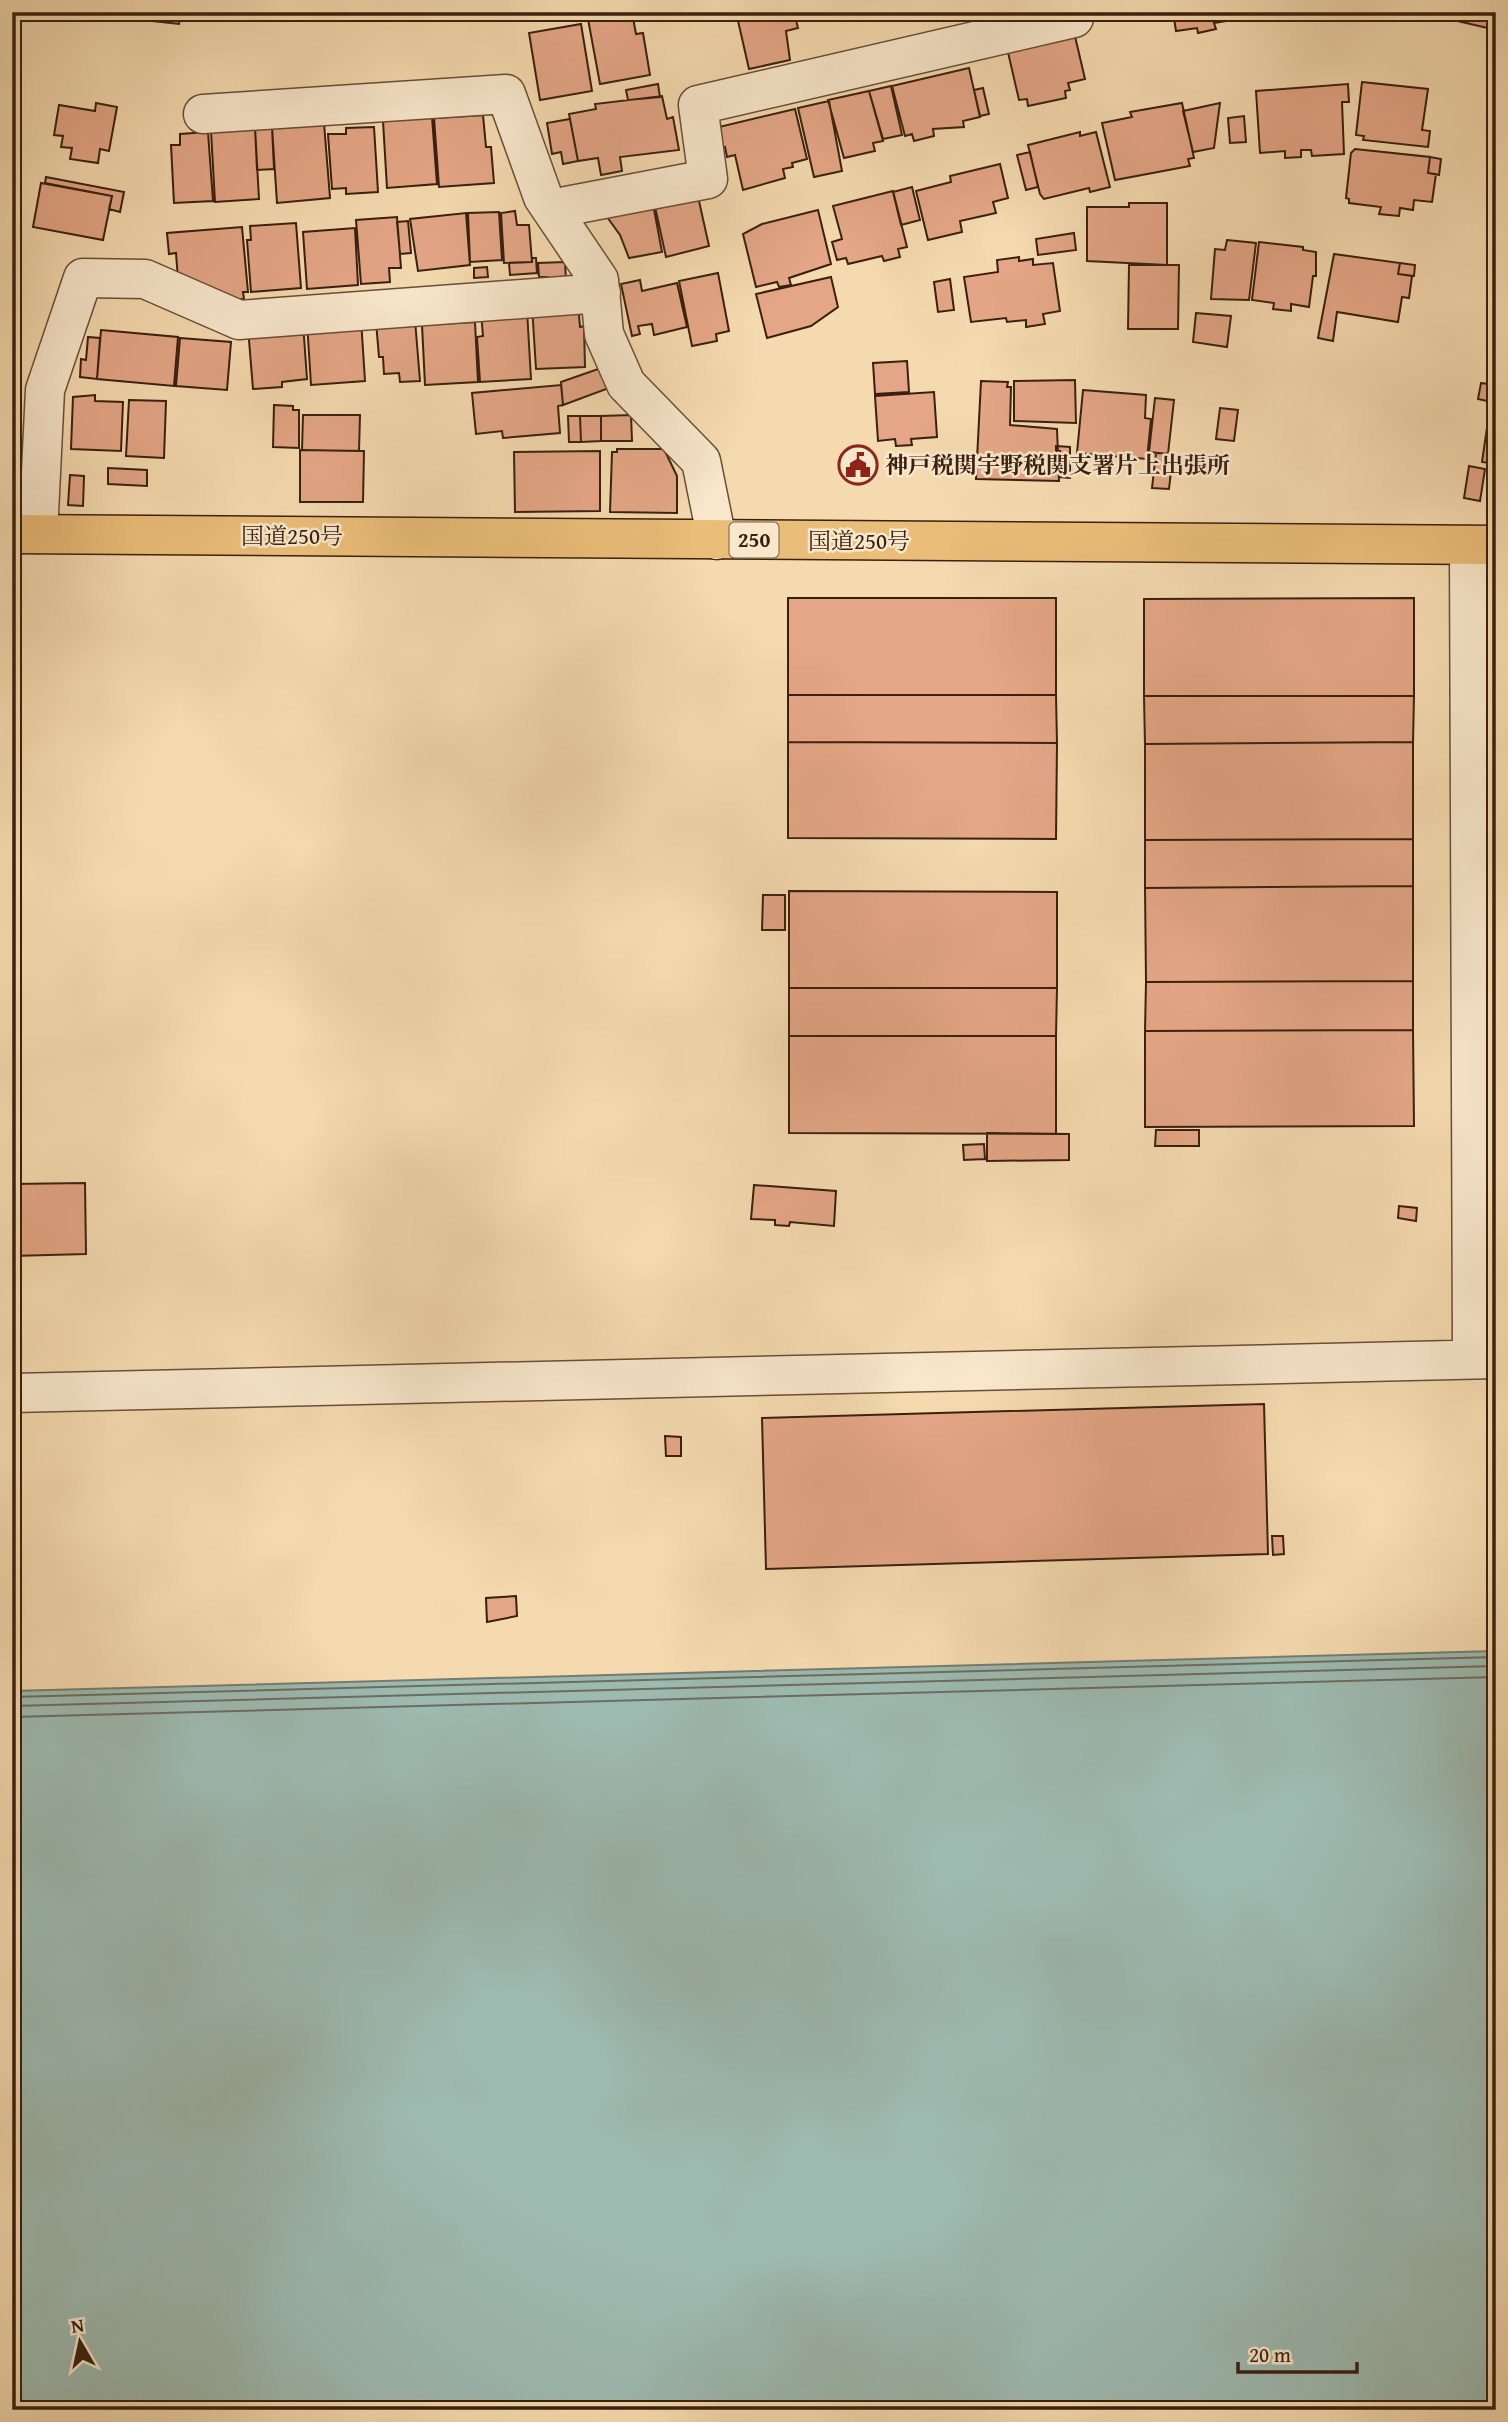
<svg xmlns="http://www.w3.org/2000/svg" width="1508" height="2422" viewBox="0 0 1508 2422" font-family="'Gentium Book Plus','Noto Serif JP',serif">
<rect width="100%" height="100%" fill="#f5daaf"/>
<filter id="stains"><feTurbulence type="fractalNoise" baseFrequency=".00286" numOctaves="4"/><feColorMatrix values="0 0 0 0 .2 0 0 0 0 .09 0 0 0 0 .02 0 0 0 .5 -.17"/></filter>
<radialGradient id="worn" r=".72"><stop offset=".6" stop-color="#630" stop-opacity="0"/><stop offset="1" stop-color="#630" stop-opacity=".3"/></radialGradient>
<!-- water -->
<path fill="#9dbab1" stroke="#757c70" stroke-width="2" d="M 1496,1651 L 1496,2410 L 12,2410 L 12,1691 Z"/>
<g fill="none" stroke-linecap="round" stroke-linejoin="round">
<!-- shore -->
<path stroke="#6b6d60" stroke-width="2" d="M 12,1697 L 1496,1657
M 12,1706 L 1496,1666
M 12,1717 L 1496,1677"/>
</g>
<!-- building -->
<path fill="#e4a686" stroke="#39200f" stroke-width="2" d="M 154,12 L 181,12 L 179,24 L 153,21 Z
M 621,12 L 632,12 L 636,34 L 643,33 L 650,75 L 600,84 L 588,19 Z
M 736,12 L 794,12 L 798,28 L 786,31 L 790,60 L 749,69 Z
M 1173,12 L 1232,12 L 1233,20 L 1214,23 L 1216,29 L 1198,33 L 1197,28 L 1176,31 Z
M 1437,12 L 1496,12 L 1496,30 L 1436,16 Z
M 581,24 L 592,91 L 540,100 L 529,33 Z
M 1074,32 L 1085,79 L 1068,83 L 1070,90 L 1065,91 L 1066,98 L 1028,106 L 1027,99 L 1019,100 L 1007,48 Z
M 969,68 L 980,117 L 963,121 L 964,127 L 933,129 L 934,136 L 914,141 L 912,134 L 905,136 L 892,86 Z
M 1362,82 L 1428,89 L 1422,130 L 1430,131 L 1428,147 L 1363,140 L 1364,136 L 1356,135 Z
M 658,84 L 660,97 L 628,100 L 626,90 Z
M 1348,84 L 1349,102 L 1342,102 L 1344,154 L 1312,156 L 1311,150 L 1301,150 L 1301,157 L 1285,158 L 1285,151 L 1260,153 L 1256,91 Z
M 891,86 L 902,135 L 883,139 L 869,91 Z
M 983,88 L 989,114 L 980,116 L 974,90 Z
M 869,91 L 883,141 L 873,143 L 875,151 L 844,158 L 828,100 Z
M 662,96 L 667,119 L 673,117 L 679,150 L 620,157 L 622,171 L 601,175 L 598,158 L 578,161 L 569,114 L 596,109 L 595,104 Z
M 829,101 L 842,171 L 814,177 L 798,108 Z
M 96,103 L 117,107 L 109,151 L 100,149 L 98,163 L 70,159 L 72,148 L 61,147 L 63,136 L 54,135 L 59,105 L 95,111 Z
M 1182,103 L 1194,158 L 1188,159 L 1190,166 L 1115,180 L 1102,123 L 1132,117 L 1130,112 Z
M 1220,103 L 1214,148 L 1193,152 L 1183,111 Z
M 795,109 L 807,159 L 792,163 L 793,167 L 783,169 L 785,178 L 743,190 L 735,155 L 727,157 L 725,147 L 721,148 L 719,127 Z
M 483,115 L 486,147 L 491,147 L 494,183 L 439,187 L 434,118 Z
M 1244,116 L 1246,142 L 1230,143 L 1228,118 Z
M 432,117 L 437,184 L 387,188 L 383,121 Z
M 570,119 L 578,161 L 563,164 L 561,152 L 552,154 L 547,123 Z
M 324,123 L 330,198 L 277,203 L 272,127 Z
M 255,127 L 259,199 L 215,202 L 211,131 Z
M 255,127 L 272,127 L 274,169 L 257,170 Z
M 374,127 L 378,192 L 346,194 L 346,188 L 332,189 L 328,134 L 346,134 L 346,128 Z
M 208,132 L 213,201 L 174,203 L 171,145 L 180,145 L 180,134 Z
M 1080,132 L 1080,136 L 1096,132 L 1110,187 L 1090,192 L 1089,188 L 1044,199 L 1040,194 L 1028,145 Z
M 1355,149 L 1430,157 L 1428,173 L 1436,174 L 1432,202 L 1414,200 L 1413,210 L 1400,208 L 1399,216 L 1379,214 L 1381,207 L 1349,203 L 1349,199 L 1346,198 L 1351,153 Z
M 1030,152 L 1038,187 L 1026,190 L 1017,155 Z
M 1430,157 L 1441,159 L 1439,175 L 1428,173 Z
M 1000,164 L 1008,198 L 993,202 L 996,213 L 960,221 L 962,232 L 928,240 L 916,191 L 951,182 L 950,176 Z
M 46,177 L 124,192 L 120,212 L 109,209 L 112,196 L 45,183 Z
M 41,183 L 112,196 L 103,240 L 33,227 Z
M 912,187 L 920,220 L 901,225 L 893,192 Z
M 650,188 L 662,252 L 629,258 L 620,235 L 594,199 Z
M 893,191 L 907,247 L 898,249 L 900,257 L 884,261 L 882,256 L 848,264 L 846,258 L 837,260 L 832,242 L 842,239 L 833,206 Z
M 697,192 L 709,246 L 666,257 L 654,202 Z
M 1129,203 L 1167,203 L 1167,265 L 1087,261 L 1087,207 L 1129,207 Z
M 818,210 L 831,264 L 789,278 L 791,285 L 779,287 L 777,282 L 756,287 L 743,234 L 762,224 Z
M 515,211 L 517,225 L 529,225 L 532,262 L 504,263 L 501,213 Z
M 499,212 L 502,260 L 470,262 L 468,213 Z
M 466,213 L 470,265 L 418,271 L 410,219 Z
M 397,217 L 401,268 L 389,268 L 390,282 L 361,284 L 356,220 Z
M 408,221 L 411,253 L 400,254 L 397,222 Z
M 296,223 L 301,288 L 251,292 L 247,240 L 251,240 L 250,226 Z
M 242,227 L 248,292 L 243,292 L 244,299 L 220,301 L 179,292 L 176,253 L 169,254 L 167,233 Z
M 355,228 L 358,285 L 307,289 L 303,232 Z
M 1074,233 L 1076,250 L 1038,255 L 1036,239 Z
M 1227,240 L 1256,243 L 1249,300 L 1211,299 L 1215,249 L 1225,250 Z
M 1259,242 L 1303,247 L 1303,250 L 1316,252 L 1316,276 L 1313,276 L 1309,307 L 1291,304 L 1291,311 L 1273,309 L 1274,303 L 1252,300 Z
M 1334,254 L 1400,263 L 1398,274 L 1412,276 L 1409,298 L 1402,297 L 1398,322 L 1337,312 L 1333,341 L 1318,338 Z
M 1019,257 L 1019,261 L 1033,259 L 1033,265 L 1053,263 L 1060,311 L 1043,314 L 1045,324 L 1026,327 L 1026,320 L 1007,322 L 1006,318 L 971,322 L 964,277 L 998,272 L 997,260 Z
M 532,258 L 536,258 L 537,273 L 510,275 L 509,263 L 532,262 Z
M 565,262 L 566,280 L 547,281 L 547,277 L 539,277 L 538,263 Z
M 1400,263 L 1415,265 L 1414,276 L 1398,274 Z
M 1129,265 L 1179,265 L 1178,329 L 1128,329 Z
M 487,267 L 488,277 L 474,278 L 474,268 Z
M 718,273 L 729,331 L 716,334 L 717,341 L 692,346 L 679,281 Z
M 831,277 L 838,307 L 811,326 L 767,338 L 756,294 Z
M 950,279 L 954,310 L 938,312 L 934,282 Z
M 640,280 L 642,291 L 677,283 L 687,327 L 654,335 L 652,324 L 638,326 L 640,334 L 632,336 L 621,284 Z
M 578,303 L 580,327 L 584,326 L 585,367 L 536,369 L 532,306 Z
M 527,310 L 531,379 L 480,382 L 477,337 L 483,336 L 481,313 Z
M 1196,313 L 1231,316 L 1227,347 L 1193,342 Z
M 361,319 L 365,381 L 311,385 L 307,322 Z
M 415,320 L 420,381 L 400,382 L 399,373 L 384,374 L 383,357 L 379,357 L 376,322 Z
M 475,322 L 478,382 L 425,385 L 422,325 Z
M 303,323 L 307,379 L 282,382 L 282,387 L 253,389 L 248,328 Z
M 101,330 L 178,337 L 174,386 L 97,379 Z
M 88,337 L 100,338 L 97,379 L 80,377 L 81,359 L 86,360 Z
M 180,338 L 231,342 L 227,390 L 176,386 Z
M 907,361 L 909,392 L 875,394 L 873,363 Z
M 601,368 L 609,388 L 563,405 L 561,382 Z
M 1075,380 L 1076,423 L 1014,421 L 1014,381 Z
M 981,381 L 1008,382 L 1007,387 L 1011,387 L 1010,425 L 1057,429 L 1059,481 L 976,479 Z
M 1481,383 L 1496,385 L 1496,403 L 1478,399 Z
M 561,385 L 563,405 L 558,406 L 560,433 L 503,438 L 502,431 L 476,434 L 472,393 Z
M 1083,390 L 1146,395 L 1145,418 L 1151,419 L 1147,459 L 1077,453 Z
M 934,392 L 937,437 L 911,439 L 912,445 L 896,446 L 895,439 L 878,441 L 875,396 Z
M 95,395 L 95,401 L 123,402 L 121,451 L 71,449 L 73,397 Z
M 1155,398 L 1174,400 L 1168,454 L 1149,452 Z
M 129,400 L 166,401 L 164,458 L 126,456 Z
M 274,405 L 293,406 L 293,410 L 299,410 L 299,448 L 273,447 Z
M 1490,407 L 1496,408 L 1496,464 L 1482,462 Z
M 1220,408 L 1238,410 L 1234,441 L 1216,439 Z
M 303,415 L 360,415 L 359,451 L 302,450 Z
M 631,415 L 632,441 L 601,441 L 601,416 Z
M 568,416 L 580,416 L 581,442 L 569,442 Z
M 580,416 L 601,416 L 601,441 L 581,442 Z
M 1056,446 L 1070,447 L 1070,478 L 1059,477 L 1060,451 L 1056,451 Z
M 617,449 L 664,449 L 677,476 L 677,513 L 610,512 L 612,452 L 617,452 Z
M 300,450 L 364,451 L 363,502 L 300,502 Z
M 600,451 L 600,511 L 515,512 L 514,452 Z
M 1156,453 L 1173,454 L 1169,489 L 1152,488 Z
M 1469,466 L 1485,469 L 1480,501 L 1464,498 Z
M 108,468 L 147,470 L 147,486 L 108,484 Z
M 70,475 L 84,476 L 83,506 L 68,505 Z
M 788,598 L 1056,598 L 1056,695 L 788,695 Z
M 1414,598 L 1414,696 L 1144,696 L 1144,599 Z
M 788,695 L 1056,695 L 1057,743 L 788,742 Z
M 1144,696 L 1414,696 L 1413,742 L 1145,744 Z
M 788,742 L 1057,743 L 1056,839 L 788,838 Z
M 1413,742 L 1413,839 L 1145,840 L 1145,744 Z
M 1413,839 L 1413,886 L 1145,888 L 1145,840 Z
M 1413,886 L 1413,981 L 1146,982 L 1145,888 Z
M 789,891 L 1057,892 L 1057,988 L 789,988 Z
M 763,895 L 785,895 L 785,930 L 762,930 Z
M 1413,981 L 1413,1030 L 1145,1031 L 1146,982 Z
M 789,988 L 1057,988 L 1056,1036 L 789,1036 Z
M 1413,1030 L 1414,1126 L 1145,1127 L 1145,1031 Z
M 789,1036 L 1056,1036 L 1056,1134 L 789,1133 Z
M 1156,1130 L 1199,1130 L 1199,1146 L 1155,1146 Z
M 987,1133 L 1069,1134 L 1069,1160 L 987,1161 Z
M 984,1144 L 985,1159 L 964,1160 L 963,1145 Z
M 85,1183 L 86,1254 L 12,1256 L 12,1184 Z
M 754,1185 L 836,1191 L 834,1226 L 790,1222 L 789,1226 L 775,1225 L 775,1220 L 751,1219 Z
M 1399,1206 L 1417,1208 L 1416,1221 L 1398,1218 Z
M 1264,1404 L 1268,1554 L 766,1569 L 762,1418 Z
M 665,1436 L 681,1437 L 681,1456 L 666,1456 Z
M 1272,1536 L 1283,1536 L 1284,1554 L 1273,1555 Z
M 516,1596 L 517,1616 L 487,1622 L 486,1598 Z"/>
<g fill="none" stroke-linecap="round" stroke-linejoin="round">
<!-- minor casing -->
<g stroke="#684e37" stroke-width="41">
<path id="minor" d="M 203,114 L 506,94 L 543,197 L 599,280 L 604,334 L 626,384 L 701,461 L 717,540
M 551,209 L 708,179 L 698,105 L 1074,18
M 38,534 L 45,390 L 83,278 L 145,279 L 239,320 L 601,293
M 1469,545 L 1472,1359
M 12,1393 L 1496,1359"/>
</g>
<!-- highway casing -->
<g stroke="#39200f" stroke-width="41">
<path id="highway" d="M 12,534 L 1496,545"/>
</g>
<!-- minor -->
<use href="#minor" stroke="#f8e7cb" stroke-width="38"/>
<!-- highway -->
<use href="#highway" stroke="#eabd78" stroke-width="38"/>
</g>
<!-- icons -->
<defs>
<g id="civic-ring" transform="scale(2.0125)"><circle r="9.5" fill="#f8e7cb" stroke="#8f2418" stroke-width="1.5"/><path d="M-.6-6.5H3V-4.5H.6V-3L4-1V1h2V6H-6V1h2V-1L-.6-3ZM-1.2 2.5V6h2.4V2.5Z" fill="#8f2418"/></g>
</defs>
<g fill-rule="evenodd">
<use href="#civic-ring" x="858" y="465"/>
</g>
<g text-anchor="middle" stroke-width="5" stroke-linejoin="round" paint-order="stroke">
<!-- shield labels -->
<rect fill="#f8e7cb" stroke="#725c47" stroke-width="2" x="729.5" y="522.5" width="49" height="35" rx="5"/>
<g font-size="21" font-weight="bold" fill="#39200f">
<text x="754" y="547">250</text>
</g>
<!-- poi labels -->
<g font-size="23" font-weight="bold" fill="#39200f" stroke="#f8e7cb" text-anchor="start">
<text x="885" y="473">神戸税関宇野税関支署片上出張所</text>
</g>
<!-- street labels -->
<g font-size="23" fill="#39200f" stroke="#f8e7cb">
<text x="292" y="544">国道250号</text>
<text x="859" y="549">国道250号</text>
</g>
</g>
<!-- margin -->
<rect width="1508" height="2422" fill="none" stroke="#f5daaf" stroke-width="42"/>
<rect x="14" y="14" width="1480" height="2394" fill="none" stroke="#39200f" stroke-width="3.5"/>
<rect x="21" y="21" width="1466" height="2380" fill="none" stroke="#39200f" stroke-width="2"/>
<!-- north arrow -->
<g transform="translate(80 2342) rotate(351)" stroke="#f8e7cb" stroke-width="5" paint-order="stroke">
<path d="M0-5L12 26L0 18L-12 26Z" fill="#39200f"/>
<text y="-10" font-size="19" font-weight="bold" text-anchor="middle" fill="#39200f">N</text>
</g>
<!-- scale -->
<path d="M1238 2362v10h119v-10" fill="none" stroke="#39200f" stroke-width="3.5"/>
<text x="1249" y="2362" font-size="21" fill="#39200f" stroke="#f8e7cb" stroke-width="5" paint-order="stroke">20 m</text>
<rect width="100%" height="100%" filter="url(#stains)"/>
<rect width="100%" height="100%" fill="url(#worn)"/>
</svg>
